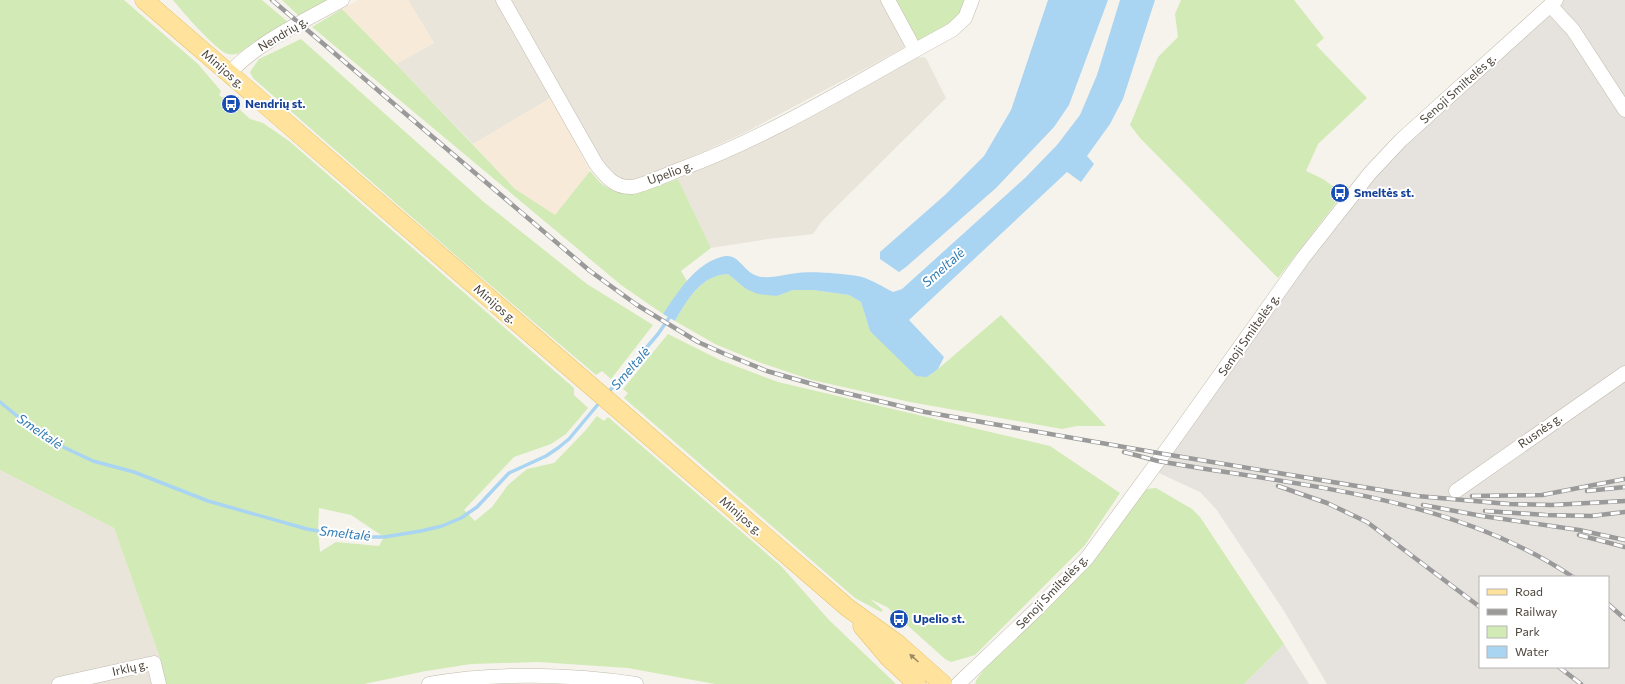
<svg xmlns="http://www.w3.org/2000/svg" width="1625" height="684" viewBox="0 0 1625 684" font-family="Commissioner,sans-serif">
<rect width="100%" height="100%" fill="#f6f3ec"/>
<!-- residential -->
<path fill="#eae5da" d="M 408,0 L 497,0 L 551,98 L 473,144 L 396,64 L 434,43 Z
M 510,0 L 881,0 L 905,44 L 904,48 L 746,132 L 707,150 L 646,176 L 631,181 L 619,180 L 608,172 Z
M 922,57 L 926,58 L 946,98 L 822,221 L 813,234 L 768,239 L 711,248 L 678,179 L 800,119 L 913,58 Z
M 0,470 L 114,528 L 161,661 L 165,684 L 0,684 Z"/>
<!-- commercial -->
<path fill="#f7ead8" d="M 358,0 L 408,0 L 434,43 L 396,64 L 342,9 Z
M 551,98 L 590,171 L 555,216 L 515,189 L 473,144 Z"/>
<!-- industrial -->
<path fill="#e6e2dd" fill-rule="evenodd" d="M 1562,0 L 1625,0 L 1625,684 L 1327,684 L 1284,611 L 1216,509 L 1200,492 L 1161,474 L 1159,472 L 1294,279 L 1390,157 ZM 1480,577 L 1608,577 L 1608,667 L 1480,667 Z
M 1284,644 L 1309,684 L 1244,684 Z"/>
<!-- green -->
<path fill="#d2eab5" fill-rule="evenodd" d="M 0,0 L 124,0 L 198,64 L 221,91 L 219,95 L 228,102 L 225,105 L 234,113 L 238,108 L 250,119 L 263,123 L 289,141 L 574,388 L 574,395 L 588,408 L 566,434 L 551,444 L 514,457 L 464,510 L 475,521 L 492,507 L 508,485 L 527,469 L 554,463 L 585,431 L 597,416 L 604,421 L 608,417 L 781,566 L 829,620 L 896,684 L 715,684 L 628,668 L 538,662 L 471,664 L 426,671 L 364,684 L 165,684 L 161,661 L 114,528 L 0,470 ZM 319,508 L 351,515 L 384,537 L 379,546 L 336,542 L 320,552 L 318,530 Z
M 173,0 L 262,0 L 288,22 L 237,54 C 235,54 231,55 228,54 C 216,51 182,11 173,0 Z
M 282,0 L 328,0 L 299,16 Z
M 893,0 L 967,0 L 967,10 L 952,26 L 917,45 Z
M 1181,0 L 1294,0 L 1324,38 L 1316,45 L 1367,98 L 1318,144 L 1306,171 L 1323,179 L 1334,187 L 1338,197 L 1335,204 L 1278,278 L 1140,138 L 1130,125 L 1158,57 L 1178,37 L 1175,14 Z
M 342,9 L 396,64 L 515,189 L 555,215 L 590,171 C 594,175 598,181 603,185 C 625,200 655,186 678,179 L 711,248 L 681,271 L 687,281 L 663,314 L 621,285 L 312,27 Z
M 301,39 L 485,203 L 587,284 L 653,325 L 611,379 L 602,371 L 596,375 L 462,261 L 253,78 L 250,72 L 259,59 Z
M 728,274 L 746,289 L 777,296 L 793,290 L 813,290 L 849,295 L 861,302 L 870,331 L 927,377 L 938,369 L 1001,315 L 1106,426 L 1077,426 L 1062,429 L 910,402 L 812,380 L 761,363 L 715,344 L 675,321 C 687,300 701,275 728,274 Z
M 668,334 L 720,360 L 778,382 L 1050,446 L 1120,493 L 1085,545 L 975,655 L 951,662 L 945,659 L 887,607 L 870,599 L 883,610 L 881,612 L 855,598 L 624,398 L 628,393 L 623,389 Z
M 1156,488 L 1192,509 L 1200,517 L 1284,644 L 1244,684 L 975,684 L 977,679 L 985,668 L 1143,491 L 1148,489 Z"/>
<!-- water -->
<path fill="#a9d4f2" d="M 1048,0 L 1108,0 L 1069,105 L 1054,127 L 996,188 L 906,267 L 899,272 L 880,259 L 880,252 L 945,195 L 984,156 L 1011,110 Z
M 1120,0 L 1155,0 L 1123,99 L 1110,124 L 1087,156 L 1094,164 L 1081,182 L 1067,172 L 909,320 L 944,357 L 938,369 L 927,377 L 916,376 L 870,331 L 861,302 L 849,295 L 813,290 L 793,290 L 777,296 L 758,294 L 746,289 L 728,274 C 701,275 687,300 675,321 L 663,314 C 678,292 694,265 721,257 C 741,251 742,275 762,277 C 774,278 786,274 798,273 C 812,271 848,274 862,277 C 872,280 883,287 893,292 L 902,289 L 1025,178 L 1057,145 L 1080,115 L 1097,75 Z"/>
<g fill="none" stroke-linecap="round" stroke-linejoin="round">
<!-- stream -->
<path stroke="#a9d4f2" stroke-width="3.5" d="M 607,394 L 658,334 L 671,315
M 0,402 L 27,424 L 59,445 L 93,461 L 134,472 L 208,501 L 307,529 L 352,537 L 384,537 L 421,531 L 442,526 L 461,518 L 477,507 L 509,473 L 546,456 L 558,448 L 569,439 L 600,402"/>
<!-- minor casing -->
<g stroke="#c2bbae" stroke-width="15">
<path id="minor" d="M 503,0 L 596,164 C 606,177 615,188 632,187 C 642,186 670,173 681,169 C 776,134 863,78 952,30 L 965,18 L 972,0
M 888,0 L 915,50
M 1550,5 L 1573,30 L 1625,110
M 229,74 C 254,44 308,19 342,0
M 1456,491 L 1625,373
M 59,684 L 154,663 L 159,684
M 429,684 C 495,672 571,674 636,684
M 958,684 L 1038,608 L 1087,558 L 1170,445 L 1303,258 L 1370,173 L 1401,140 L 1556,0"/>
</g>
<!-- major casing -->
<g stroke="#e6c16a" stroke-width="19">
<path id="major" d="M 144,0 L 848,608 L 898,644 L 943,684
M 862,626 L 889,658 L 917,684"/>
</g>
<!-- minor -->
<use href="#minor" stroke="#fff" stroke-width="14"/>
<!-- major -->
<use href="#major" stroke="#ffe39c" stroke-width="18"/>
<!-- rail casing -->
<g stroke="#9a9a9a" stroke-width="4.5">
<path id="rail" d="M 272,0 L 590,271 L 637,305 L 698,342 L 725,354 L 767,371 L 833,390 L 925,412 L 1164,454 L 1417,496 L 1509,504 L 1552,505 L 1625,501
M 1124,452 L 1158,461 C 1299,486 1450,495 1573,577
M 1278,486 L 1327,503 L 1367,522 L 1480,607
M 1587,491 L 1625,487
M 1472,496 L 1542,495 L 1625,479
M 1423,505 L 1482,516 L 1579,530 L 1625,540
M 1485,511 L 1546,515 L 1591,516 L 1625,512
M 1579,535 L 1625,547
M 1608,604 L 1625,619
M 1559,667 L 1581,684"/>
</g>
<!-- rail -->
<use href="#rail" stroke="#fff" stroke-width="3" stroke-dasharray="9" stroke-linecap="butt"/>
</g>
<!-- one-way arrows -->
<defs><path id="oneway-solid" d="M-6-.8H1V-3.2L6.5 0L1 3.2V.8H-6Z"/></defs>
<use fill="#9c8c66" href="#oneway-solid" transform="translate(914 658) rotate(-138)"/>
<!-- icons -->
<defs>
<g id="bus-disc" transform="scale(1)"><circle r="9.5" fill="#1a4fb4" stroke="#fff"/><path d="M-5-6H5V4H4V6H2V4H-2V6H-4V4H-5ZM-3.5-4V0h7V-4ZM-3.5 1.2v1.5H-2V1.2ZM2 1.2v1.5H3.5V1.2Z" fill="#fff"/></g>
</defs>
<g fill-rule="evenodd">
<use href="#bus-disc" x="231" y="104"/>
<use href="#bus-disc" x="1340" y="193"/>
<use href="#bus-disc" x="899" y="619"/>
</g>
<g text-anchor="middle" stroke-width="4" stroke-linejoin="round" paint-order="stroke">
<!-- street labels -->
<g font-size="12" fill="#4b4439" stroke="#fff">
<text transform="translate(283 34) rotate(-31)" y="4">Nendrių g.</text>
<text transform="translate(223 69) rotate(41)" y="4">Minijos g.</text>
<text transform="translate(1458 89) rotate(-42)" y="4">Senoji Smiltelės g.</text>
<text transform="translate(670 173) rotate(-20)" y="4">Upelio g.</text>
<text transform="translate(495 304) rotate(41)" y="4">Minijos g.</text>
<text transform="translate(1249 335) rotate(-55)" y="4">Senoji Smiltelės g.</text>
<text transform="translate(1540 431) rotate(-35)" y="4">Rusnės g.</text>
<text transform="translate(741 516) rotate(41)" y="4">Minijos g.</text>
<text transform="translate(1052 592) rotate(-46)" y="4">Senoji Smiltelės g.</text>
<text transform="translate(130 668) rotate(-13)" y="4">Irklų g.</text>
</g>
<!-- transit labels -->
<g font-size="12" font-weight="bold" fill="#164399" stroke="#fff" text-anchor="start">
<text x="245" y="108">Nendrių st.</text>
<text x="1354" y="197">Smeltės st.</text>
<text x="913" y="623">Upelio st.</text>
</g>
<!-- water labels -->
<g font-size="13" font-style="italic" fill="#2e7ab2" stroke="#fff">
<text transform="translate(943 267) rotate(-41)" y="5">Smeltalė</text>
<text transform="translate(630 368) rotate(-49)" y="5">Smeltalė</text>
<text transform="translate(40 431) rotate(34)" y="5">Smeltalė</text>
<text transform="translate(345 533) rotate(6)" y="5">Smeltalė</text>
</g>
</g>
<!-- legend -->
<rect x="1479" y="576" width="130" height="92" fill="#ffffff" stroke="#b7b4b0"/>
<rect x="1487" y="589" width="20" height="6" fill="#ffe39c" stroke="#b7b4b0"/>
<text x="1515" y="596" font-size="12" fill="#4b4439">Road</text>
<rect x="1487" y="609" width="20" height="6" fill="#9a9a9a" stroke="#b7b4b0"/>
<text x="1515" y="616" font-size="12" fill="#4b4439">Railway</text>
<rect x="1487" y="626" width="20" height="12" fill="#d2eab5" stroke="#b7b4b0"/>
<text x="1515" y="636" font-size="12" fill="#4b4439">Park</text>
<rect x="1487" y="646" width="20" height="12" fill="#a9d4f2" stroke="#b7b4b0"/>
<text x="1515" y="656" font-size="12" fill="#4b4439">Water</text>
</svg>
